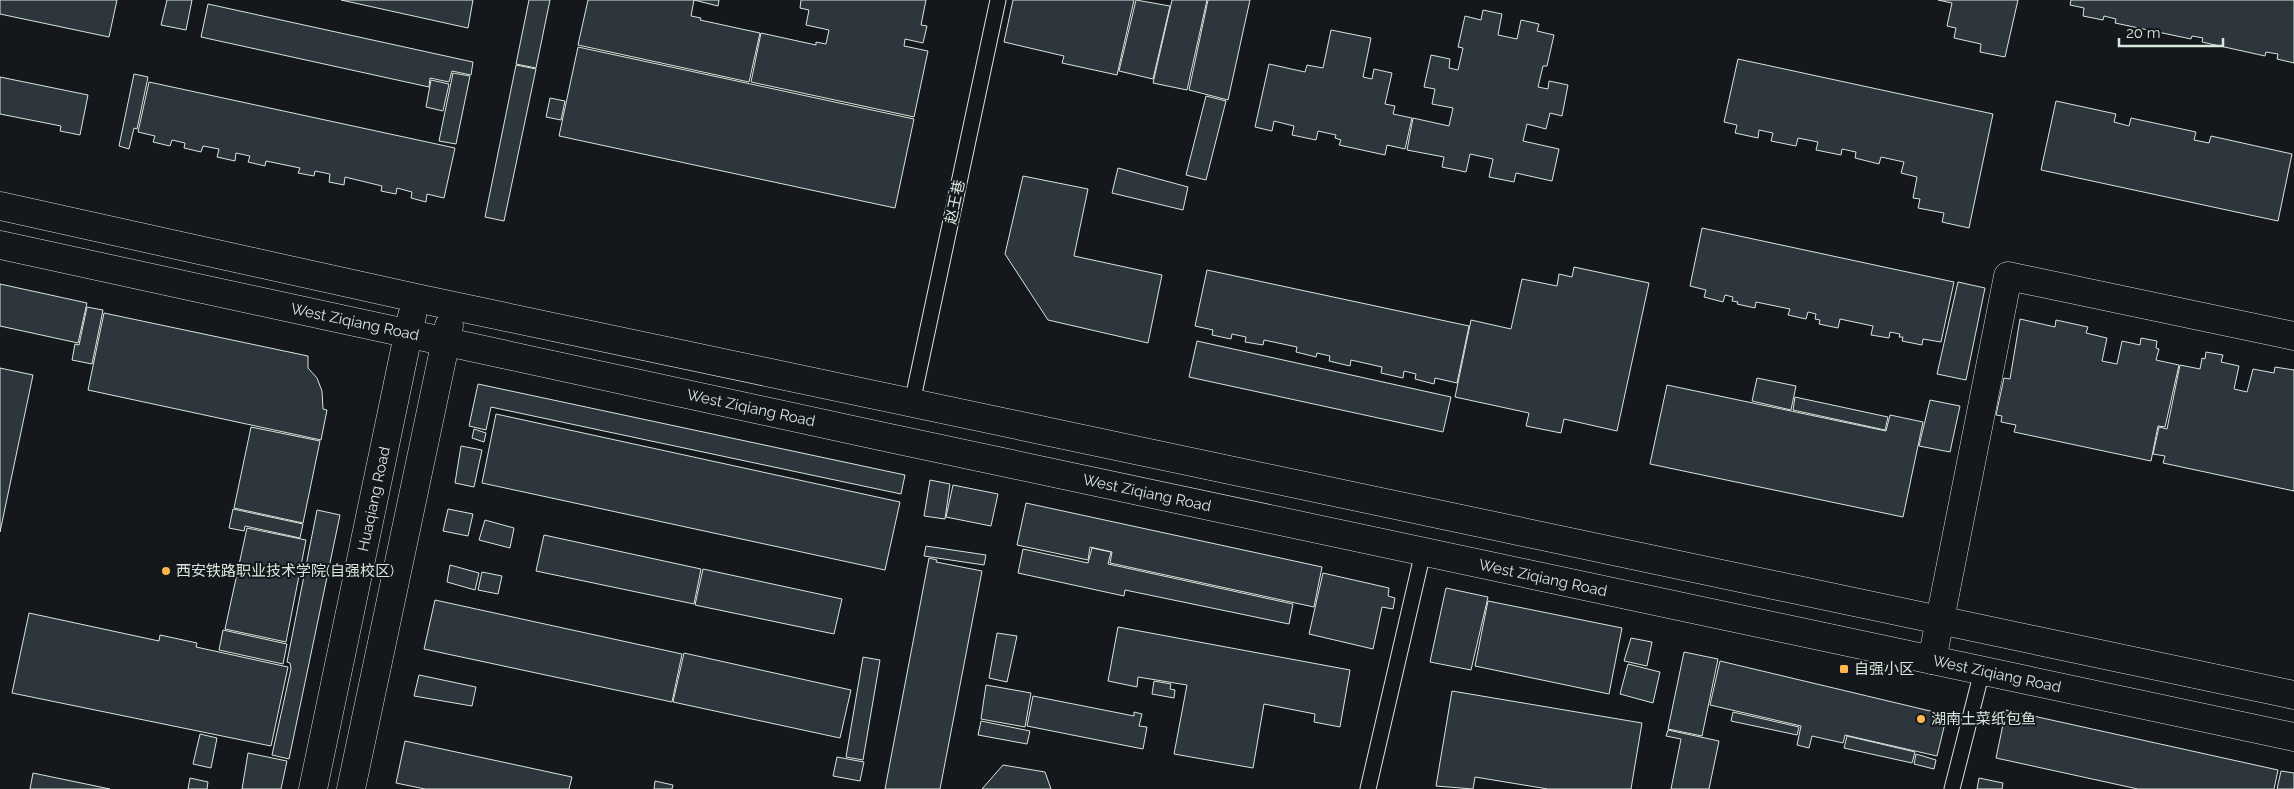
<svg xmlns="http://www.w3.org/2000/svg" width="2294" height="789" viewBox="0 0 2294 789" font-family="Raleway,'Noto Sans SC',sans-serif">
<rect width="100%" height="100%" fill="#14181c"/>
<!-- building -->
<path fill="#2c363c" stroke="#d8e6dc" d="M 0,0 L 117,0 L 109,37 L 0,14 Z
M 167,0 L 192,0 L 186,30 L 161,25 Z
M 341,0 L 473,0 L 468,28 Z
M 529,0 L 550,0 L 536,68 L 516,64 Z
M 588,0 L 719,0 L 718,6 L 694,0 L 691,16 L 701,18 L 700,20 L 760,33 L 749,82 L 578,45 Z
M 801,0 L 926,0 L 921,25 L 927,26 L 923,43 L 905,39 L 904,46 L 928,51 L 914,117 L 751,82 L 761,33 L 816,45 L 816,42 L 826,44 L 829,30 L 806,25 L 809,10 L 800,8 Z
M 1013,0 L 1134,0 L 1117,75 L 1062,63 L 1064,56 L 1004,42 Z
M 1136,0 L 1170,6 L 1153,79 L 1119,71 Z
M 1172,0 L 1207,0 L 1187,90 L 1153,83 Z
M 1208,0 L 1250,0 L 1228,100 L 1189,90 Z
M 1938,0 L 2018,0 L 2005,57 L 1980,52 L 1981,44 L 1954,38 L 1956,28 L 1947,26 L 1952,3 Z
M 2071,0 L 2294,0 L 2294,63 L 2277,59 L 2278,54 L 2266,52 L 2265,56 L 2202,42 L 2203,38 L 2192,36 L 2191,39 L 2115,23 L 2116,19 L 2104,16 L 2103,20 L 2083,16 L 2084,8 L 2070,5 Z
M 208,4 L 473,62 L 471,75 L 452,71 L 449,82 L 430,78 L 429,87 L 201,37 Z
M 1483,10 L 1502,14 L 1498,35 L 1517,39 L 1521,20 L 1539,24 L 1537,31 L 1554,35 L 1547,66 L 1543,66 L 1538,87 L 1548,89 L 1549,81 L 1568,85 L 1562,116 L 1550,113 L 1546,129 L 1527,124 L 1523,141 L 1559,149 L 1552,181 L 1516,173 L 1514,182 L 1489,177 L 1493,159 L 1470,154 L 1466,172 L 1442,167 L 1444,157 L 1407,150 L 1413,118 L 1449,126 L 1453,108 L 1432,104 L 1435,89 L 1424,87 L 1431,55 L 1450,59 L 1449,68 L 1458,70 L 1463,48 L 1458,47 L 1465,16 L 1481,20 Z
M 1331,30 L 1371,38 L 1363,77 L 1372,79 L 1374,69 L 1392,73 L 1385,104 L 1395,106 L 1393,114 L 1412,118 L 1405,149 L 1387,145 L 1385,155 L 1339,145 L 1341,140 L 1335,138 L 1336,135 L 1318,131 L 1316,140 L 1292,135 L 1294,126 L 1274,121 L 1272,131 L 1255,127 L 1269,64 L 1305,72 L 1307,65 L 1323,68 Z
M 578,47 L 914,119 L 895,208 L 559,136 Z
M 1738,59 L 1993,114 L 1969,228 L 1942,222 L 1944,213 L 1918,208 L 1920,199 L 1913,198 L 1917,177 L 1901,173 L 1904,162 L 1881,157 L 1879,164 L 1855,158 L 1856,152 L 1842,149 L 1841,155 L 1816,150 L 1818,142 L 1798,138 L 1796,146 L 1771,141 L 1773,133 L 1759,130 L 1758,138 L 1735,133 L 1737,125 L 1724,122 Z
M 516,65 L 536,69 L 504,221 L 485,217 Z
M 453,73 L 470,76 L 456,144 L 439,141 Z
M 134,74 L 148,77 L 137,129 L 134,128 L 129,149 L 119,146 Z
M 0,77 L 88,95 L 80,135 L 60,131 L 61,126 L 0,114 Z
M 431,80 L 449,84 L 443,111 L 426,107 Z
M 149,82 L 455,148 L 444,198 L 427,194 L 426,202 L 411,198 L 412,192 L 397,188 L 396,194 L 381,191 L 382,186 L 345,177 L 344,185 L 329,182 L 330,174 L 315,171 L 314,176 L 298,173 L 300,168 L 266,161 L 265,166 L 248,162 L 250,156 L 236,153 L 235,161 L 217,157 L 219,149 L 203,146 L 201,152 L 184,148 L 185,143 L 172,140 L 170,146 L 153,142 L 155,136 L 138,132 Z
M 1206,96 L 1226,101 L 1206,180 L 1186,175 Z
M 550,98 L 565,101 L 561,120 L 546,117 Z
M 2056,101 L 2116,114 L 2114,122 L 2129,126 L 2131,118 L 2196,132 L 2194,140 L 2209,143 L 2211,136 L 2292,154 L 2278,221 L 2041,170 Z
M 1118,168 L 1188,187 L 1183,210 L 1112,193 Z
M 1023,176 L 1088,189 L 1074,256 L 1162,275 L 1148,343 L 1048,320 L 1005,254 Z
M 1702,228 L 1954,282 L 1941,342 L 1923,339 L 1922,345 L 1902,341 L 1903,337 L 1899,337 L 1900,334 L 1890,332 L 1889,338 L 1871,335 L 1873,326 L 1840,319 L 1838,328 L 1819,324 L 1820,320 L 1815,319 L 1816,314 L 1808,312 L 1806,319 L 1788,315 L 1790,309 L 1756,302 L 1755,308 L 1737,304 L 1738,302 L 1732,301 L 1733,297 L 1725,295 L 1723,302 L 1704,297 L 1706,290 L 1690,286 Z
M 1574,267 L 1649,283 L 1617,431 L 1564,419 L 1561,433 L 1526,426 L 1529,413 L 1455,397 L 1471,320 L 1511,329 L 1522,279 L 1557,286 L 1559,274 L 1572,277 Z
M 1207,270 L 1469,326 L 1457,383 L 1435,378 L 1434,384 L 1415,379 L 1416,374 L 1404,371 L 1403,378 L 1381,373 L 1382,367 L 1351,360 L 1350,366 L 1329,361 L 1330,356 L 1317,353 L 1316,357 L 1296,352 L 1297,347 L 1264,340 L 1263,345 L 1245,342 L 1246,337 L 1232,334 L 1231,339 L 1212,335 L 1213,330 L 1195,326 Z
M 1958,282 L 1985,288 L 1966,380 L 1937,374 Z
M 0,284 L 87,303 L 78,343 L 0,326 Z
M 87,307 L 103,310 L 92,364 L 72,360 L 75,344 L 79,345 Z
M 104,313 L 308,356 L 308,368 L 317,378 L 322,391 L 323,409 L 327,410 L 321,440 L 88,390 Z
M 2020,319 L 2055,327 L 2056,320 L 2088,327 L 2086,333 L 2107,338 L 2102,361 L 2117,364 L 2122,341 L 2140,345 L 2141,338 L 2157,341 L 2156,348 L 2159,349 L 2156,360 L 2179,365 L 2165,427 L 2158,426 L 2151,461 L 2014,432 L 2016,425 L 2001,422 L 2002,416 L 1996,415 L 2004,378 L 2010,379 Z
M 1197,341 L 1451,397 L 1443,432 L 1189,377 Z
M 2206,352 L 2223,355 L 2221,362 L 2239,366 L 2234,389 L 2247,392 L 2253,369 L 2274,373 L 2275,367 L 2294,370 L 2294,491 L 2163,463 L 2165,456 L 2153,454 L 2159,427 L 2167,429 L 2180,365 L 2200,369 L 2202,358 L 2205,359 Z
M 0,368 L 33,375 L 0,532 Z
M 1757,378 L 1796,386 L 1791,410 L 1752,401 Z
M 478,384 L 905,475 L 901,494 L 491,407 L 486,430 L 469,426 Z
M 1667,385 L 1886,431 L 1890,415 L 1923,422 L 1903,517 L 1650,464 Z
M 1795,397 L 1888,417 L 1885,430 L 1793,410 Z
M 1930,400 L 1960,406 L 1950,452 L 1919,446 Z
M 496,414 L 900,502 L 885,570 L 482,483 Z
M 251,427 L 320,441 L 303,523 L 234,508 Z
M 474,429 L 486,433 L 484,442 L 472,438 Z
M 461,446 L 482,450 L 474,487 L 455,483 Z
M 930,480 L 950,484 L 945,519 L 924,516 Z
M 953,485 L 998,494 L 991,526 L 946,517 Z
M 1026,503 L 1322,567 L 1314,607 L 1110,563 L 1112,552 L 1090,547 L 1088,560 L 1017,545 Z
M 233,509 L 303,524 L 300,538 L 245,526 L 244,531 L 229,528 Z
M 448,509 L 473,514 L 468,536 L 443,531 Z
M 317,510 L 340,515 L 289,759 L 272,755 L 291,669 L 290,663 L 287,662 Z
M 485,520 L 514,528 L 510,548 L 479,540 Z
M 247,528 L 306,540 L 286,642 L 225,629 Z
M 544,535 L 701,569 L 694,604 L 536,571 Z
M 926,546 L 986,555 L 984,565 L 924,556 Z
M 1092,548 L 1111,552 L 1108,564 L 1293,604 L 1289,624 L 1125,590 L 1124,596 L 1018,573 L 1023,549 L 1088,563 Z
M 929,558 L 937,560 L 936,562 L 982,571 L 940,789 L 885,789 Z
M 450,565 L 479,573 L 475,590 L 447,582 Z
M 703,569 L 842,599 L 834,634 L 695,605 Z
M 482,572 L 502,576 L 498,594 L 478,590 Z
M 1323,573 L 1389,588 L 1388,596 L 1395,598 L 1393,609 L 1382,607 L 1373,649 L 1309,634 Z
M 1446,588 L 1488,597 L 1471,670 L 1430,662 Z
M 435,600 L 682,654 L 672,702 L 424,649 Z
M 1488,601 L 1622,628 L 1609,694 L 1475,666 Z
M 29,613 L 159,641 L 160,635 L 197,643 L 196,647 L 288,667 L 271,746 L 12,693 Z
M 1118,627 L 1350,670 L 1340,727 L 1314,722 L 1315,714 L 1264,704 L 1253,768 L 1174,754 L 1187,685 L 1138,677 L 1137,687 L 1108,681 Z
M 223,630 L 287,644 L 283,664 L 219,650 Z
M 997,633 L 1017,636 L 1007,682 L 989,678 Z
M 1631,638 L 1652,642 L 1647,666 L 1624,661 Z
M 1684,652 L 1718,659 L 1702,736 L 1668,729 Z
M 684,653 L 851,690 L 840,738 L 673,702 Z
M 863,657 L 880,660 L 863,760 L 846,757 Z
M 1720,661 L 1947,715 L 1937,756 L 1845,735 L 1843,743 L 1812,736 L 1809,748 L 1797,745 L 1801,726 L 1710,705 Z
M 1628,664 L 1660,672 L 1653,703 L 1620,694 Z
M 419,675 L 476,687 L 472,706 L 414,696 Z
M 1154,681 L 1171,684 L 1170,689 L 1175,690 L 1174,698 L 1152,694 Z
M 986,685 L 1031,693 L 1025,727 L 981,719 Z
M 1452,691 L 1642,723 L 1631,789 L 1548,789 L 1475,777 L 1473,789 L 1436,786 Z
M 1033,696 L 1134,716 L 1134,712 L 1142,714 L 1139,726 L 1147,727 L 1143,749 L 1027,726 Z
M 2006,710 L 2278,770 L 2274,789 L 2138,789 L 1996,758 Z
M 1733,712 L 1799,727 L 1797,735 L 1731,721 Z
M 981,721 L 1030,731 L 1027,744 L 978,735 Z
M 1668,730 L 1719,741 L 1709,789 L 1671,789 L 1681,739 L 1666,736 Z
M 200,734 L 217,738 L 211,768 L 193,764 Z
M 1847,736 L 1915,752 L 1912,763 L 1844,748 Z
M 405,741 L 572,777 L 569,789 L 425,789 L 396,783 Z
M 248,753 L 287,761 L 281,789 L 242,789 Z
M 1916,754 L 1936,760 L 1934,769 L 1914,764 Z
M 837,757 L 864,762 L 860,781 L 833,776 Z
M 1003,765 L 1045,772 L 1051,789 L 982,789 Z
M 2281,771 L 2294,773 L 2294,789 L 2277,789 Z
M 33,773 L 110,789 L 30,789 Z
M 190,778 L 208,782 L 207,789 L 188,789 Z
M 1979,778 L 2003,783 L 2002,789 L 1977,789 Z
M 655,781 L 673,785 L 672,789 L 654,789 Z"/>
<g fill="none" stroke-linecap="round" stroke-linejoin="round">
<!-- service casing -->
<g stroke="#d8e6dc" stroke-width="17">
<path id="service" d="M 912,403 L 998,0
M 1368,789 L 1423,552
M 1952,789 L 1982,671"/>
</g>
<!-- minor casing -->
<g stroke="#d8e6dc" stroke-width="29">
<path id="minor" d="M 1932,660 L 2008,276 L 2294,336"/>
</g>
<!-- secondary casing -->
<g stroke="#d8e6dc" stroke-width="29">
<path id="secondary" d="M 0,206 L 416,298 L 2294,695
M 0,245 L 880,436 L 2294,737
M 313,789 L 412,316
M 351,789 L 449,326"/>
</g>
<!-- service -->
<use href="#service" stroke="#14181c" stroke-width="15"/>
<!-- minor -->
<use href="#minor" stroke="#14181c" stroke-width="28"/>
<!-- secondary -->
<use href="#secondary" stroke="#14181c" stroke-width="28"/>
</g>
<!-- markers -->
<g fill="#ffb74d" stroke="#14181c" stroke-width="2">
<circle cx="166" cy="571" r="5"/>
<rect x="1839" y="664" width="10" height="10" rx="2.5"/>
<circle cx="1921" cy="719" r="5"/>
</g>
<g text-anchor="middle" stroke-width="4" stroke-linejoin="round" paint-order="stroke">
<!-- street labels -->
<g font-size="15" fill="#d8e6dc" stroke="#14181c">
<text transform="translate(955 202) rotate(-78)" y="5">赵王巷</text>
<text transform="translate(355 322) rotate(12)" y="5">West Ziqiang Road</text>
<text transform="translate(751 408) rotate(12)" y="5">West Ziqiang Road</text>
<text transform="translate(1147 493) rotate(12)" y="5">West Ziqiang Road</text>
<text transform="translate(374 499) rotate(-78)" y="5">Huaqiang Road</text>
<text transform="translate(1543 578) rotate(12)" y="5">West Ziqiang Road</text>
<text transform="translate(1997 674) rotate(12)" y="5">West Ziqiang Road</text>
</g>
<!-- poi labels -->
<g font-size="15" fill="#d8e6dc" stroke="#14181c" text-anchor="start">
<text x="176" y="576">西安铁路职业技术学院(自强校区)</text>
<text x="1854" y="674">自强小区</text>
<text x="1931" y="724">湖南土菜纸包鱼</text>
</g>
</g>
<!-- scale -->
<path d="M2119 38v8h104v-8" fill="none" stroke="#d8e6dc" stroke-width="2.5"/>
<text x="2126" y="38" font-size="15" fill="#d8e6dc" stroke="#14181c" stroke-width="4" paint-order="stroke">20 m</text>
</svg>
